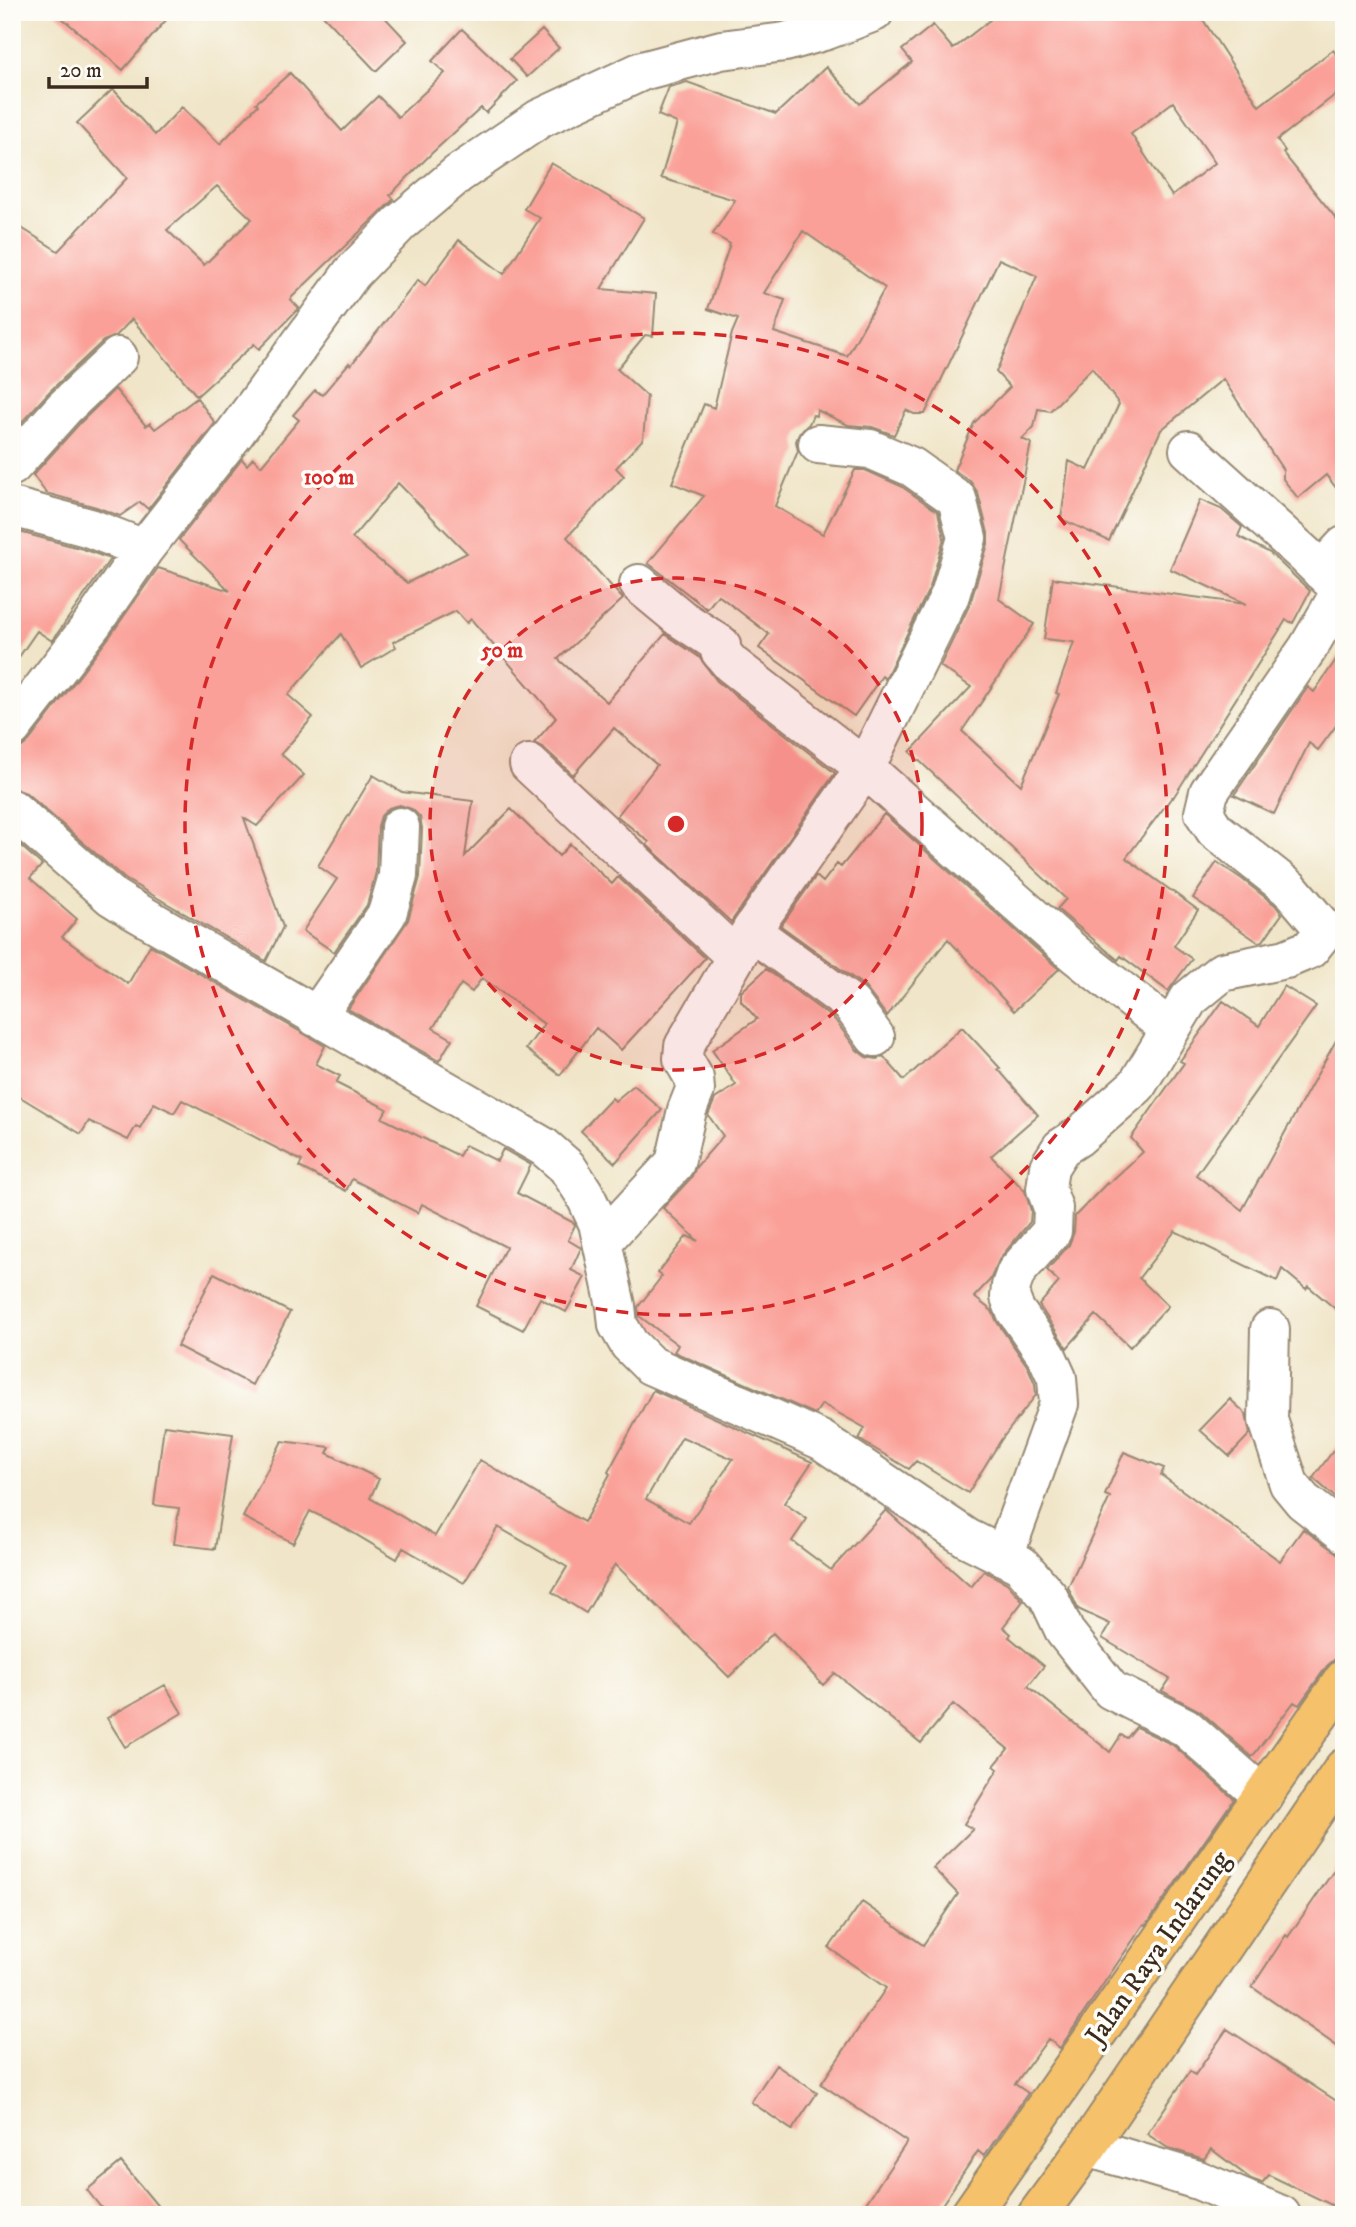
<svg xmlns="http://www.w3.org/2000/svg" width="1356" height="2227" viewBox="0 0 1356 2227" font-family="'IM FELL DW Pica',serif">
<rect width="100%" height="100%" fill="#fdfcf7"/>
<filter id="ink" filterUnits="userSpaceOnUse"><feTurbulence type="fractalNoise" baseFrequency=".0143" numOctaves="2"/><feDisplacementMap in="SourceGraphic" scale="14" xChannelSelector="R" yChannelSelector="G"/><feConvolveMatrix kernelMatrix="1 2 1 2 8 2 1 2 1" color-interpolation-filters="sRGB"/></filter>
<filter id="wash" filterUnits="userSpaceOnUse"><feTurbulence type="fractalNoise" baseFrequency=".00686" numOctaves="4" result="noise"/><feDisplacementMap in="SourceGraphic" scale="28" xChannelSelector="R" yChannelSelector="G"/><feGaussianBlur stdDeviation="1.57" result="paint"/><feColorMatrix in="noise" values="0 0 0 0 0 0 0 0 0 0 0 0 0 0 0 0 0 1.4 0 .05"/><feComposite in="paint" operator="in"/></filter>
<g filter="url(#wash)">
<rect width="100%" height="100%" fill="#f0e5c8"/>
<g id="blocks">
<!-- building -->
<path fill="#faa098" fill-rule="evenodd" d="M 55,12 L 173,12 L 123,70 Z
M 320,12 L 380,12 L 407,41 L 376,71 Z
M 1000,12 L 1198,12 L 1259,106 L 1333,50 L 1344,64 L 1344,88 L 1277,140 L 1285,151 L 1283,153 L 1344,228 L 1344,498 L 1326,475 L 1298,498 L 1283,479 L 1283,470 L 1223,379 L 1161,430 L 1109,541 L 1061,519 L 1069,461 L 1088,470 L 1119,404 L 1092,368 L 1050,411 L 1038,409 L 1034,427 L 1022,439 L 1031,443 L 999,599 L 1034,624 L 962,731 L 1021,785 L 1059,694 L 1056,693 L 1074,642 L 1044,639 L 1053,578 L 1246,604 L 1170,569 L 1200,500 L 1221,509 L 1242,527 L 1238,536 L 1270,553 L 1310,591 L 1293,623 L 1286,620 L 1173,798 L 1172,797 L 1126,858 L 1198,910 L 1174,946 L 1192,959 L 1168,991 L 1121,956 L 1118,960 L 1057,909 L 1066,899 L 910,752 L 971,687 L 940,666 L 970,604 L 988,544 L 988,533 L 978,493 L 970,481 L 954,470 L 974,423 L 1010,387 L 996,372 L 1037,276 L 999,259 L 925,414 L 914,414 L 906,410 L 894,435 L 872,427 L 848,425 L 817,410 L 816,416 L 813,415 L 809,424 L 800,432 L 796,441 L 798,451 L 775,506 L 823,534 L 855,470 L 865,470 L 901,486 L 938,512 L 944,538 L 930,587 L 885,679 L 882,676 L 854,716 L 759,648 L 769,634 L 718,595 L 707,609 L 648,563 L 704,496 L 672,483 L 704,404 L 714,408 L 732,333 L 738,319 L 708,309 L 730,244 L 713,234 L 735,200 L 661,178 L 677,123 L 658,115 L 669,87 L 687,82 L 776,114 L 826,67 L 860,104 L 912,62 L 902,50 L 933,25 L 953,49 ZM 1173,102 L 1215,163 L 1172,196 L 1131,134 ZM 803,231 L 885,288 L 847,356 L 774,332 L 785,300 L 764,293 Z
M 462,29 L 517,81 L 486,113 L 481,108 L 432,153 L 390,195 L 394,199 L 290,299 L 299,308 L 259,349 L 254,344 L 197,396 L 132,319 L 116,336 L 103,341 L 49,392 L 12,433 L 12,222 L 58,251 L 127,178 L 77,123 L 113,89 L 155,135 L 182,107 L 220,144 L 258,105 L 256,103 L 290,73 L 342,131 L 378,96 L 398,117 L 445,73 L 432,61 ZM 217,186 L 252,219 L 204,265 L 167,230 Z
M 542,30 L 559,48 L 527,77 L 510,59 Z
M 551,163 L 644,218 L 601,289 L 656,294 L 653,336 L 645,335 L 617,369 L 647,396 L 643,439 L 616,468 L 624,476 L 567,537 L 623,599 L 558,659 L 607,702 L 665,634 L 699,657 L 717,681 L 835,773 L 731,922 L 647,845 L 649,842 L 617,816 L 657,765 L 614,728 L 573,775 L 544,748 L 534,743 L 556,718 L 471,619 L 467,623 L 456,611 L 393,642 L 396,647 L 361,668 L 341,634 L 288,695 L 313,717 L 281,754 L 304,775 L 257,826 L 244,818 L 283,927 L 266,961 L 125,879 L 26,793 L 12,788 L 12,749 L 21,748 L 29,741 L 110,636 L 158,568 L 230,591 L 179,540 L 242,459 L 247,465 L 253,458 L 261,466 L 299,420 L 293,415 L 315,390 L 322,395 L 349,363 L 351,365 L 418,280 L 425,286 L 459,240 L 504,274 L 540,218 L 524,209 ZM 398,483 L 467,553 L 407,583 L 352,538 Z
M 115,389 L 146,426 L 150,423 L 155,429 L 197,398 L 215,423 L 148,509 L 140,502 L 120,516 L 96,507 L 46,493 L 33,475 L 80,423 Z
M 12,530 L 83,549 L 110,559 L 52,641 L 37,631 L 12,667 Z
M 1344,648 L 1344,715 L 1318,750 L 1309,743 L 1274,814 L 1234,795 L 1308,687 L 1314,692 Z
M 373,775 L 402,792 L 473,801 L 465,856 L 511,809 L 559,856 L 570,844 L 612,884 L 618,877 L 705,958 L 621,1050 L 596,1028 L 560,1075 L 526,1049 L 544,1024 L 482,978 L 472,992 L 461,984 L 433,1028 L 452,1039 L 439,1061 L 348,1009 L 408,920 L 420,877 L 422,828 L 420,817 L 412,809 L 400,805 L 389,808 L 381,816 L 378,826 L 376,872 L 367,905 L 334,952 L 303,931 L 337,879 L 318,866 Z
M 884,814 L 1059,969 L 1014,1011 L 948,939 L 887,1016 L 864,986 L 781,926 L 816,876 L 823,882 L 837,864 L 841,867 Z
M 12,838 L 42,865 L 30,878 L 77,919 L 62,937 L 128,984 L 150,945 L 325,1046 L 316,1064 L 340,1076 L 336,1083 L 387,1109 L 382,1118 L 459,1156 L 465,1145 L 497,1161 L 503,1149 L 531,1165 L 517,1193 L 574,1223 L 575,1225 L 568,1240 L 581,1248 L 571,1270 L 585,1277 L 566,1312 L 540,1298 L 523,1330 L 476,1306 L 506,1247 L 422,1204 L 418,1213 L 352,1179 L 346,1191 L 299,1167 L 302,1161 L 182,1100 L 174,1113 L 154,1103 L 140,1128 L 136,1126 L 128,1140 L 89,1121 L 81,1134 L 12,1092 Z
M 1217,862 L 1242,879 L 1275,905 L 1282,914 L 1263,941 L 1258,942 L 1193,898 Z
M 766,969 L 835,1020 L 857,1050 L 866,1057 L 877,1059 L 883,1056 L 904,1080 L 962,1027 L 1000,1068 L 998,1069 L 1038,1115 L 991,1156 L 1025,1191 L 1031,1211 L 1030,1222 L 1000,1258 L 990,1280 L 974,1297 L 992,1311 L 997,1322 L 1028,1367 L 1035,1384 L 1036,1395 L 1001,1440 L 968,1493 L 916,1461 L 909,1469 L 865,1443 L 859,1439 L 865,1428 L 822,1404 L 815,1414 L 674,1352 L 678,1345 L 639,1316 L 638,1307 L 662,1276 L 658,1273 L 687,1236 L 698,1241 L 663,1208 L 691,1178 L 696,1167 L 723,1136 L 708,1115 L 715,1099 L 736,1085 L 712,1050 L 757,1019 L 741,1001 L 741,992 Z
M 1284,986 L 1316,1006 L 1196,1175 L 1242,1210 L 1344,1026 L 1344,1316 L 1308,1286 L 1306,1289 L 1282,1269 L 1277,1281 L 1175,1231 L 1139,1278 L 1168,1306 L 1130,1347 L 1096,1315 L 1067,1348 L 1039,1305 L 1059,1282 L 1047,1270 L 1069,1245 L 1074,1232 L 1075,1216 L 1107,1183 L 1108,1184 L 1143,1152 L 1131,1138 L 1184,1063 L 1180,1061 L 1223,1001 L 1259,1026 Z
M 634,1085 L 662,1110 L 615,1163 L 581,1131 L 612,1098 L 615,1101 Z
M 214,1273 L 290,1312 L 252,1385 L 177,1346 Z
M 653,1390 L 812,1462 L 784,1503 L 807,1519 L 792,1541 L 831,1570 L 886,1510 L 971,1587 L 984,1571 L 1007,1583 L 1023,1601 L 1003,1627 L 1011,1634 L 1009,1637 L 1044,1666 L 1028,1686 L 1110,1752 L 1121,1735 L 1127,1738 L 1136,1727 L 1173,1745 L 1234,1799 L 1146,1925 L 1144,1924 L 1060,2048 L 1048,2039 L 1015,2084 L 1028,2093 L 984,2156 L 978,2151 L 935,2215 L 858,2215 L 907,2142 L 821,2084 L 886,1988 L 829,1948 L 862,1902 L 923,1945 L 958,1894 L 933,1868 L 973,1829 L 964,1824 L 998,1769 L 994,1766 L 1008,1749 L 953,1704 L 921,1743 L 835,1673 L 823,1685 L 773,1633 L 729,1677 L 615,1564 L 586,1613 L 552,1592 L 567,1567 L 498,1527 L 464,1583 L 403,1548 L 397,1559 L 343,1527 L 310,1511 L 293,1543 L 243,1517 L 282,1441 L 330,1447 L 327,1453 L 379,1479 L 370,1498 L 435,1536 L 480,1460 L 584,1522 L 610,1474 L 608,1472 ZM 682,1437 L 733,1459 L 689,1523 L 646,1499 Z
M 1230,1399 L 1246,1414 L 1250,1434 L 1229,1456 L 1200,1430 Z
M 164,1425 L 233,1434 L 215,1549 L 174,1544 L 179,1508 L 154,1505 Z
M 1344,1436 L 1344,1505 L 1313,1478 Z
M 1124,1452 L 1164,1468 L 1161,1475 L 1280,1561 L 1303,1529 L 1344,1558 L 1344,1657 L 1334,1660 L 1327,1666 L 1299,1705 L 1294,1702 L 1252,1757 L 1200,1711 L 1162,1691 L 1170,1679 L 1102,1638 L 1110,1624 L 1078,1609 L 1068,1587 L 1110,1497 L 1105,1495 Z
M 165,1685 L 182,1713 L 125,1747 L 107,1718 Z
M 1344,1856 L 1344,2051 L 1252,1987 L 1286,1935 L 1288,1937 Z
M 1227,2029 L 1344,2106 L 1344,2211 L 1269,2175 L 1262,2183 L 1251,2179 L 1211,2149 L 1204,2159 L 1168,2148 L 1147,2134 L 1190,2071 L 1195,2075 Z
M 776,2065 L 817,2093 L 792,2130 L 751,2102 Z
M 121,2162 L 165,2215 L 107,2215 L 87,2190 Z"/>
</g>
</g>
<g filter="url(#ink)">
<use href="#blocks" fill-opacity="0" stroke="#968873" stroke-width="2"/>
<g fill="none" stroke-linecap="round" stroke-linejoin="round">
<!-- minor casing -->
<g stroke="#968873" stroke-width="42">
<path id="minor" d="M 1189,450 L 1304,554 L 1344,593
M 12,466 L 64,408 L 118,357
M 12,507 L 90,528 L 144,549
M 1321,571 L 1344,546
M 639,584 L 680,618 L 721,645 L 720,651 L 731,664 L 865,768 L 1076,955 L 1170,1029
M 12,728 L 93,623 L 144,549 L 235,433 L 352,273 L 400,223 L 458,174 L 539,119 L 642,71 L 721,50 L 785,42 L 827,30 L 874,12
M 529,764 L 736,957
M 12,809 L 112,897 L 128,907 L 544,1147 L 567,1167 L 584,1193 L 598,1223 L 616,1306 L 618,1325 L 629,1344 L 650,1365 L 821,1440 L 967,1538 L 1021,1565 L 1048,1596 L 1065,1632 L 1111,1690 L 1185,1727 L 1263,1796
M 751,931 L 851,1004 L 875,1037
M 316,1017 L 387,914 L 398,876 L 400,827
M 602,1242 L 675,1163 L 687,1110 L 695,1090 L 694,1078 L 683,1059 L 684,1046 L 751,931 L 865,768 L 950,595 L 967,538 L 957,499 L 912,467 L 870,449 L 818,444
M 1270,1329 L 1268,1420 L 1289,1484 L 1303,1501 L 1344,1533
M 1004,1556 L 1059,1404 L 1057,1378 L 1047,1356 L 1015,1310 L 1010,1297 L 1011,1286 L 1016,1272 L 1052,1231 L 1053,1208 L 1046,1189 L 1049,1167 L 1061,1148 L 1078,1137 L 1137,1085 L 1189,999 L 1222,972 L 1286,959 L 1310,949 L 1325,930 L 1290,889 L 1215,830 L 1204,813 L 1209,792 L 1308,648 L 1341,591
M 1087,2147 L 1198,2180 L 1281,2215"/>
</g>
<!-- highway casing -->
<g stroke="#968873" stroke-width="42">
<path id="highway" d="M 970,2215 L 1344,1679
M 1037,2215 L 1087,2147 L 1344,1768"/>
</g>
<!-- minor -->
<use href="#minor" stroke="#fff" stroke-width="38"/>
<!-- highway -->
<use href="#highway" stroke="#f5c16b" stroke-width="38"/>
</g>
</g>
<!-- distance rings -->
<circle cx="676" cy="824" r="246" fill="#d62828" fill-opacity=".12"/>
<g fill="none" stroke="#d62828" stroke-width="3.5" stroke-dasharray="12 9">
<circle cx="676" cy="824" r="246"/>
<circle cx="676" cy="824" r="491"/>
</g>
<g text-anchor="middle" stroke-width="7" stroke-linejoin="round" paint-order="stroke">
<!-- street labels -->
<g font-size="28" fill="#3b2a1e" stroke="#fdfcf7">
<text transform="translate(1157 1947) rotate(-55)" y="10">Jalan Raya Indarung</text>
</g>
</g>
<circle cx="676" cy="824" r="10" fill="#d62828" stroke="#fdfcf7" stroke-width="3.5"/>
<g font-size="21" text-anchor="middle" font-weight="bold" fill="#d62828" stroke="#fdfcf7" stroke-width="7" stroke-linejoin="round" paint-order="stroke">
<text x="329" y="484">100 m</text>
<text x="502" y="657">50 m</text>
</g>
<!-- margin -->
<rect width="1356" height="2227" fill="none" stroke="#fdfcf7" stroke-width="42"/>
<!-- scale -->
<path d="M49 77v10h98v-10" fill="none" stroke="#3b2a1e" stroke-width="3.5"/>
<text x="60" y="77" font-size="21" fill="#3b2a1e" stroke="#fdfcf7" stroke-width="5" paint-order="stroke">20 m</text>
</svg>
